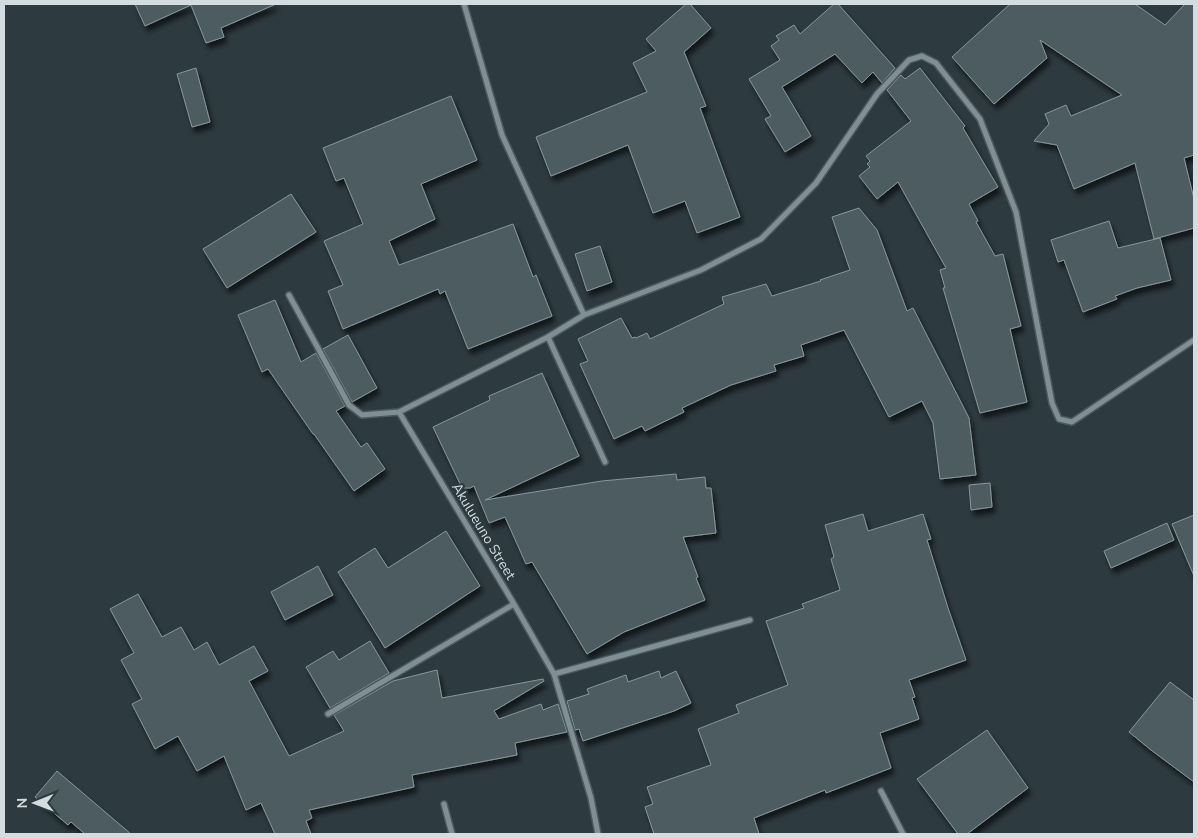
<svg xmlns="http://www.w3.org/2000/svg" width="1198" height="838" viewBox="0 0 1198 838" font-family="'Nunito Sans',sans-serif">
<defs>
<filter id="shadow"><feDropShadow dx="3" dy="5.5" stdDeviation="2.5" flood-color="#0009"/></filter>
</defs>
<rect width="100%" height="100%" fill="#2d3a40"/>
<!-- building -->
<path fill="#4d5b61" stroke="#87979d" filter="url(#shadow)" d="M 135,4 L 276,4 L 221,28 L 224,37 L 206,43 L 191,5 L 145,26 Z
M 686,4 L 690,4 L 711,28 L 684,52 L 706,106 L 700,108 L 740,217 L 697,233 L 685,201 L 653,213 L 628,145 L 551,176 L 536,137 L 647,92 L 633,63 L 656,51 L 646,39 Z
M 834,4 L 838,4 L 895,68 L 882,83 L 873,72 L 862,83 L 835,54 L 782,87 L 811,136 L 785,152 L 765,119 L 771,116 L 749,79 L 780,60 L 771,46 L 779,40 L 776,36 L 794,25 L 800,34 Z
M 1010,4 L 1135,4 L 1165,25 L 1185,4 L 1194,4 L 1194,155 L 1184,158 L 1194,199 L 1194,228 L 1154,239 L 1135,163 L 1074,189 L 1057,145 L 1034,141 L 1049,124 L 1045,114 L 1066,105 L 1071,116 L 1122,95 L 1040,40 L 1047,58 L 994,104 L 952,57 Z
M 196,68 L 210,122 L 192,127 L 177,74 Z
M 920,68 L 965,126 L 963,128 L 998,187 L 969,204 L 978,221 L 976,222 L 995,256 L 1003,254 L 1021,326 L 1010,329 L 1027,402 L 980,413 L 943,288 L 945,288 L 940,270 L 946,268 L 898,182 L 877,199 L 859,176 L 870,167 L 867,164 L 870,161 L 866,156 L 911,121 L 887,90 L 901,75 L 905,79 Z
M 451,96 L 477,160 L 421,184 L 435,219 L 389,241 L 399,265 L 513,224 L 533,277 L 536,275 L 552,316 L 468,349 L 445,291 L 440,294 L 438,289 L 343,329 L 328,291 L 343,285 L 324,241 L 363,224 L 344,178 L 336,181 L 323,148 Z
M 291,194 L 316,232 L 227,288 L 203,249 Z
M 859,208 L 877,230 L 907,311 L 913,308 L 969,418 L 976,475 L 940,479 L 933,423 L 922,401 L 889,417 L 844,330 L 801,345 L 804,356 L 774,365 L 776,371 L 731,385 L 682,408 L 684,412 L 645,431 L 642,426 L 614,439 L 580,364 L 588,361 L 578,339 L 621,318 L 632,338 L 635,337 L 636,338 L 647,333 L 650,339 L 724,304 L 722,297 L 766,284 L 772,296 L 821,281 L 820,280 L 850,270 L 832,217 Z
M 1109,221 L 1118,248 L 1160,238 L 1171,280 L 1137,288 L 1115,296 L 1117,299 L 1083,312 L 1064,260 L 1058,262 L 1051,240 Z
M 600,246 L 612,282 L 587,291 L 575,254 Z
M 275,300 L 301,362 L 316,353 L 345,406 L 336,411 L 361,447 L 367,443 L 385,469 L 354,491 L 314,434 L 313,434 L 268,369 L 262,372 L 238,315 Z
M 348,335 L 377,388 L 352,402 L 323,349 Z
M 542,373 L 579,456 L 485,500 L 602,481 L 676,474 L 677,480 L 705,477 L 706,488 L 711,488 L 716,533 L 683,537 L 698,577 L 696,578 L 705,600 L 624,632 L 587,654 L 532,562 L 526,564 L 505,517 L 489,523 L 474,486 L 470,488 L 462,488 L 433,427 L 490,400 L 489,396 Z
M 990,483 L 992,507 L 971,510 L 969,485 Z
M 863,514 L 868,531 L 923,514 L 931,539 L 927,540 L 948,608 L 966,660 L 909,680 L 915,697 L 912,698 L 919,719 L 880,733 L 891,768 L 826,793 L 825,790 L 754,818 L 759,834 L 654,834 L 645,807 L 653,804 L 647,787 L 711,765 L 698,729 L 739,713 L 736,705 L 788,685 L 766,621 L 804,608 L 802,604 L 840,590 L 831,559 L 834,557 L 825,525 Z
M 1194,515 L 1194,576 L 1172,524 Z
M 1167,523 L 1174,540 L 1111,568 L 1104,551 Z
M 446,531 L 480,586 L 385,648 L 338,572 L 375,548 L 388,568 Z
M 318,566 L 333,595 L 285,620 L 271,592 Z
M 138,594 L 162,637 L 181,627 L 194,650 L 207,642 L 219,665 L 254,646 L 268,671 L 249,681 L 289,756 L 344,731 L 334,715 L 393,681 L 437,670 L 442,698 L 543,679 L 544,681 L 494,711 L 499,719 L 541,704 L 543,710 L 558,704 L 567,732 L 515,743 L 517,755 L 412,775 L 414,787 L 309,810 L 312,818 L 306,821 L 311,834 L 275,834 L 261,803 L 246,810 L 224,756 L 197,771 L 178,736 L 155,749 L 132,704 L 142,699 L 121,660 L 134,653 L 110,609 Z
M 370,641 L 389,673 L 330,708 L 306,667 L 333,651 L 339,660 Z
M 659,671 L 661,678 L 676,671 L 691,703 L 674,711 L 583,741 L 579,729 L 575,730 L 567,701 L 589,694 L 587,689 L 626,675 L 628,682 Z
M 1170,682 L 1194,700 L 1194,782 L 1151,750 L 1129,732 Z
M 987,730 L 1028,788 L 967,834 L 958,834 L 917,779 Z
M 57,771 L 131,834 L 85,834 L 71,822 L 68,825 L 35,797 Z"/>
<g fill="none" stroke-linecap="round" stroke-linejoin="round">
<!-- street casing -->
<g stroke="#4d595e" stroke-width="8">
<path id="street" d="M 464,4 L 502,135 L 584,315
M 289,295 L 349,405 L 362,415 L 399,412 L 514,604 L 554,674 L 591,798 L 598,834
M 548,337 L 605,462
M 399,412 L 548,337 L 584,315 L 701,270 L 761,239 L 816,183 L 877,94 L 909,60 L 922,56 L 936,63 L 980,119 L 1016,212 L 1052,403 L 1059,419 L 1072,422 L 1194,340
M 554,674 L 750,620
M 328,714 L 514,604
M 881,791 L 903,834
M 444,804 L 452,834"/>
</g>
<!-- street -->
<use href="#street" stroke="#7f8f95" stroke-width="5"/>
</g>
<g text-anchor="middle" stroke-width="4.5" stroke-linejoin="round" paint-order="stroke">
<!-- street labels -->
<g font-size="14" fill="#d3dcdf" stroke="#2d3a40">
<text transform="translate(484 531) rotate(59)" y="5">Akulueuno Street</text>
</g>
</g>
<!-- border -->
<rect width="1198" height="838" fill="none" stroke="#d3dcdf" stroke-width="10"/>
<!-- north arrow -->
<g transform="translate(35 803) rotate(269)" stroke="#2d3a40" stroke-width="4" paint-order="stroke">
<path d="M0-4L9 19L0 12L-9 19Z" fill="#d3dcdf"/>
<text y="-8" font-size="14" font-weight="bold" text-anchor="middle" fill="#d3dcdf">N</text>
</g>
</svg>
